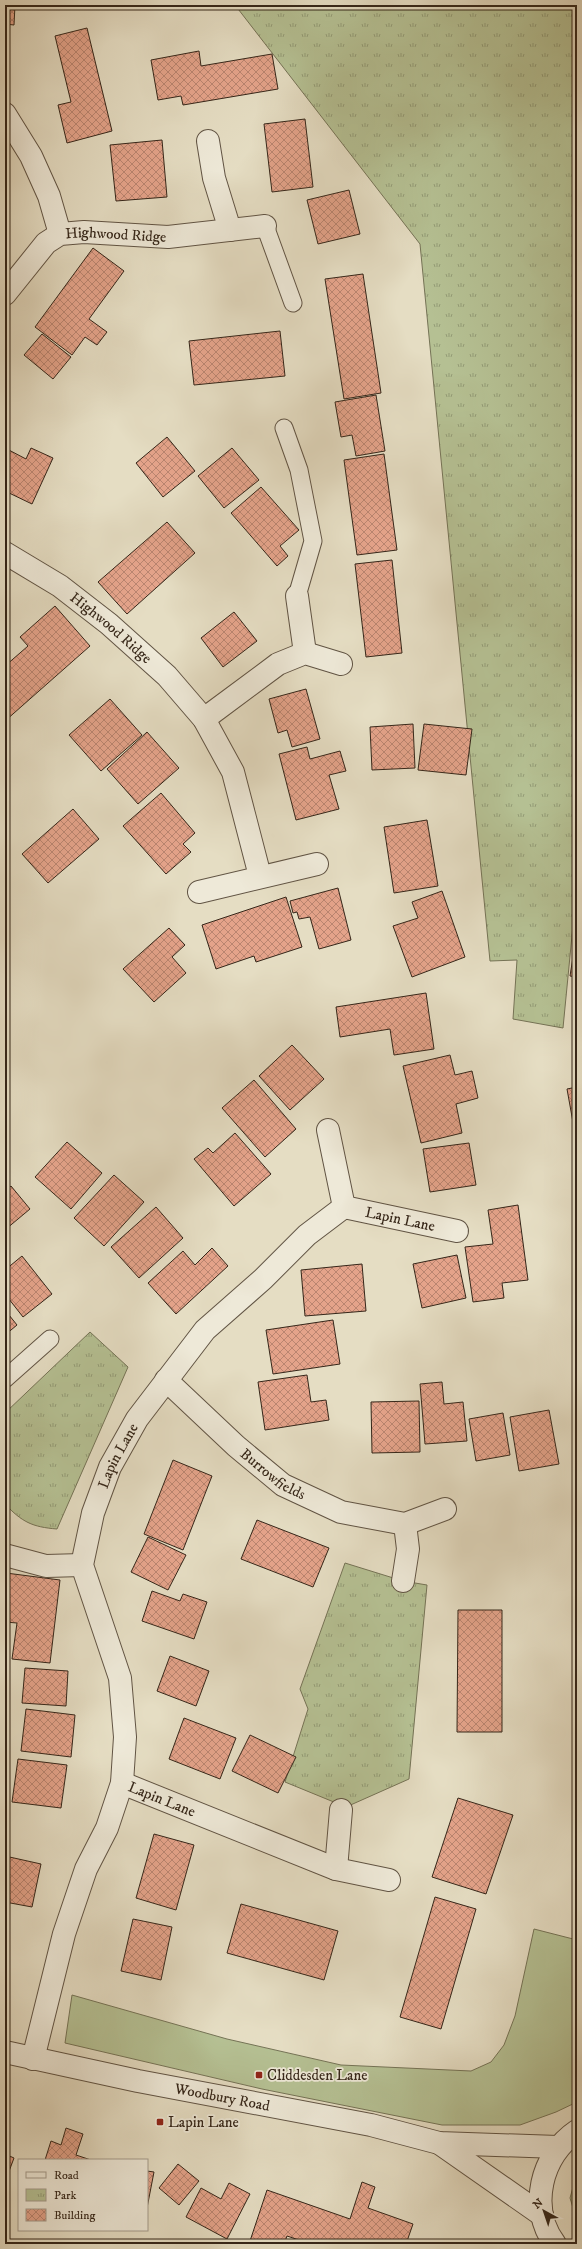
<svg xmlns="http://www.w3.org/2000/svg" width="582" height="2249" viewBox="0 0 582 2249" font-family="'IM FELL DW Pica',serif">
<defs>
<pattern id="park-tufts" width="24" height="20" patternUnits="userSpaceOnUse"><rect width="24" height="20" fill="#b5c093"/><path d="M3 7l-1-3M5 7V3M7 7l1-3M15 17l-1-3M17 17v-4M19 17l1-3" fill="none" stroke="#949c77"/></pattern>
<pattern id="building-cross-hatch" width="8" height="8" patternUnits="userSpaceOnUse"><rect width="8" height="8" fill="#e4a38a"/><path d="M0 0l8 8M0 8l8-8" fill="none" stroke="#ba8570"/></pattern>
</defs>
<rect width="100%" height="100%" fill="#e5ddc3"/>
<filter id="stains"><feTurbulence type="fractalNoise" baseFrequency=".005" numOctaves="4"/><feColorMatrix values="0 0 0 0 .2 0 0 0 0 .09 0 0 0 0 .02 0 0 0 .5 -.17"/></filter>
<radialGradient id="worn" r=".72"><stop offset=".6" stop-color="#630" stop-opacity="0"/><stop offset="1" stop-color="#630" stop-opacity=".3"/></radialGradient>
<!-- grass -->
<path fill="#b5c093" stroke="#757356" d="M 534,1929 L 577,1940 L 577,2102 L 556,2112 L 520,2125 L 442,2125 L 262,2089 L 65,2043 L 72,1995 L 227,2039 L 341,2065 L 471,2071 L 491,2062 L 504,2045 L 515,2016 Z
M 577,2173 L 577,2221 L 570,2198 Z"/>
<!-- park -->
<path fill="url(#park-tufts)" stroke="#757356" d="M 235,5 L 577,5 L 577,884 L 563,1028 L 513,1019 L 517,960 L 490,961 L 420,244 Z
M 90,1332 L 128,1367 L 57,1529 C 32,1527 22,1522 5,1504 L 5,1413 Z
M 345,1563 L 403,1581 L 427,1585 L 409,1779 L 346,1807 L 285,1782 L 308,1709 L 300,1689 Z"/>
<!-- building -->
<path fill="url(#building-cross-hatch)" stroke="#352619" d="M 5,5 L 15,5 L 14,25 L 5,24 Z
M 87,28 L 112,131 L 67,143 L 58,105 L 71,102 L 55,36 Z
M 199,51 L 201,66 L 272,54 L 278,89 L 183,105 L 181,96 L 158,100 L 151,60 Z
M 305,119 L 313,187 L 272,192 L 264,124 Z
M 162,140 L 167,197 L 116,201 L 110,145 Z
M 349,190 L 360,234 L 318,244 L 307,200 Z
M 93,248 L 124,271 L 89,319 L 107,332 L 97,345 L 85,337 L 72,355 L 35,327 Z
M 363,274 L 381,393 L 344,399 L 325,279 Z
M 280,331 L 285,376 L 194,385 L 189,341 Z
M 42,334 L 71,357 L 53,379 L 24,355 Z
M 376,395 L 385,451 L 356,456 L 352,435 L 341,437 L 335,402 Z
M 167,437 L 195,471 L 163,497 L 136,463 Z
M 5,448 L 26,459 L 31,448 L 53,458 L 32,504 L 5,491 Z
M 232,448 L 259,480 L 224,508 L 198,476 Z
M 384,454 L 397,550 L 357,555 L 344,460 Z
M 261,487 L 299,530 L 280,546 L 288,556 L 277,566 L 231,513 Z
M 167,522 L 195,553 L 127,614 L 98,582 Z
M 392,560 L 402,653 L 366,657 L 355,564 Z
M 55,606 L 90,646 L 5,721 L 5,666 L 28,646 L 20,637 Z
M 234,612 L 257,641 L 223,667 L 201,638 Z
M 306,689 L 320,739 L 292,747 L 287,730 L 278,733 L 269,699 Z
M 110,699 L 142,735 L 101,771 L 69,735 Z
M 413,724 L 415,768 L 372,770 L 370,727 Z
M 424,724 L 472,729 L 466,775 L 418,770 Z
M 147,732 L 179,768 L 138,804 L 107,769 Z
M 307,747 L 310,759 L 340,751 L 346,771 L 329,775 L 339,809 L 296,820 L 279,754 Z
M 161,793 L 195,833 L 183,844 L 191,852 L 166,874 L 123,826 Z
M 73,809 L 99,839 L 48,883 L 22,854 Z
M 427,820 L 438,886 L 394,893 L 384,827 Z
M 338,888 L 351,940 L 319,949 L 310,917 L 299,919 L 297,912 L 293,913 L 290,901 Z
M 442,891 L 465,957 L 412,977 L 393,926 L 418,918 L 412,902 Z
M 286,897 L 302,947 L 256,962 L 254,956 L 216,969 L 202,925 Z
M 169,928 L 185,945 L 172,957 L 186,973 L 154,1002 L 123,969 Z
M 577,932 L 577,977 L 570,976 Z
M 426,993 L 434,1049 L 394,1055 L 390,1029 L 340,1037 L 336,1007 Z
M 292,1045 L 324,1079 L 290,1110 L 259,1076 Z
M 450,1055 L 455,1075 L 472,1071 L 478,1098 L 456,1104 L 462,1133 L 421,1143 L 403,1066 Z
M 254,1080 L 296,1129 L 265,1157 L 222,1108 Z
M 577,1087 L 577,1139 L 576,1139 L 567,1089 Z
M 235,1133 L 271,1174 L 234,1206 L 194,1159 L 208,1148 L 213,1153 Z
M 67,1142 L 102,1173 L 71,1209 L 35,1177 Z
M 469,1143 L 476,1185 L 430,1192 L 423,1149 Z
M 114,1175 L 144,1202 L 104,1246 L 74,1218 Z
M 11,1186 L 30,1209 L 6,1229 L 5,1191 Z
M 518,1205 L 528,1280 L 502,1283 L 504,1298 L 473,1302 L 465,1247 L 493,1244 L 488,1210 Z
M 156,1207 L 183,1238 L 139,1278 L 111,1247 Z
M 212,1248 L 228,1266 L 176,1314 L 148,1283 L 183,1251 L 195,1265 Z
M 457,1255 L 466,1298 L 422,1308 L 413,1264 Z
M 22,1256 L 52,1294 L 23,1317 L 5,1294 L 5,1270 Z
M 362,1264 L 366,1311 L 305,1316 L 301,1270 Z
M 5,1310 L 17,1325 L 5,1335 Z
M 333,1320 L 340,1364 L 273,1374 L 266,1330 Z
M 307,1375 L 311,1402 L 326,1400 L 329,1420 L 265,1430 L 258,1382 Z
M 442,1382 L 444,1404 L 463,1402 L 467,1441 L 425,1444 L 420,1384 Z
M 419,1401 L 420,1452 L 372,1453 L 371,1402 Z
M 549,1410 L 559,1464 L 519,1471 L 510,1417 Z
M 503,1413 L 510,1455 L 476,1461 L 469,1419 Z
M 173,1460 L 212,1476 L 183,1550 L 144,1534 Z
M 257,1520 L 329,1548 L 313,1587 L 241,1559 Z
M 148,1537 L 186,1555 L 168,1590 L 131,1572 Z
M 6,1573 L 60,1580 L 50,1663 L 12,1659 L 17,1623 L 5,1622 Z
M 152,1591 L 180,1601 L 183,1594 L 207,1602 L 194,1639 L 142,1621 Z
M 458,1610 L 502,1610 L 502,1732 L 457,1732 Z
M 170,1656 L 209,1671 L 196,1706 L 157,1691 Z
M 25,1668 L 68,1671 L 66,1706 L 22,1703 Z
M 26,1709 L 75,1715 L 71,1757 L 21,1751 Z
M 184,1718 L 236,1738 L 220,1779 L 169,1759 Z
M 250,1735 L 296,1757 L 278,1793 L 232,1771 Z
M 18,1759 L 67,1765 L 61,1808 L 12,1802 Z
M 458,1798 L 513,1815 L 486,1894 L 432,1877 Z
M 154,1834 L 194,1845 L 176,1910 L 136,1898 Z
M 5,1856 L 41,1864 L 32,1907 L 5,1902 Z
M 435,1897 L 476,1909 L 441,2029 L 400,2017 Z
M 241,1904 L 338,1931 L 324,1980 L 227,1953 Z
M 133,1919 L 172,1927 L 161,1980 L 121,1971 Z
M 66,2128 L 83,2134 L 76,2155 L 91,2160 L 45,2160 L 51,2141 L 61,2145 Z
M 5,2154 L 14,2158 L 5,2182 Z
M 178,2164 L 199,2181 L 179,2205 L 159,2188 Z
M 147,2171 L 154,2172 L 147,2208 Z
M 362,2182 L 375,2187 L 368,2208 L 413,2224 L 406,2244 L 311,2244 L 287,2236 L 284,2244 L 249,2244 L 267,2190 L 350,2219 Z
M 229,2183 L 250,2194 L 227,2239 L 186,2217 L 201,2188 L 221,2199 Z"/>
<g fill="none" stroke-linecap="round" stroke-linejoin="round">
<!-- service casing -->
<g stroke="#615444" stroke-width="19">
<path id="service" d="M 265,226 L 293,303
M 284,428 L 299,470 L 313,541 L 297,596
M 5,1379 L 50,1339"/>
</g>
<!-- minor casing -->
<g stroke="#615444" stroke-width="24">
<g id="minor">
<path d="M 5,114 L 31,156 L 49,196 L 60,234"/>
<path d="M 208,141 L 214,178 L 230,230"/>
<path id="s1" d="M 5,294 L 46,243 L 60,234 L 84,232 L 168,237 L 265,226"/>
<path id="s2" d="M 5,553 L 60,586 L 109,624 L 167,676 L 204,719 L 233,772 L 260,876"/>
<path d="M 297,596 L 305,653"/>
<path d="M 204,719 L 278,664 L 305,653 L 341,664"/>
<path d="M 199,892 L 317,864"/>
<path id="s3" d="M 328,1130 L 344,1207 L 457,1231"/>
<path id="s4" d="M 166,1380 L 236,1446 L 283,1485 L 341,1512 L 405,1524 L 445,1509"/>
<path d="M 5,1555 L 46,1566 L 82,1565"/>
<path d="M 403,1581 L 408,1549 L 405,1524"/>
<path id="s5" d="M 122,1783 L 336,1869 L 389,1880"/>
<path d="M 336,1869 L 341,1810"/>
<path id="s6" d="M 33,2059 L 64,1934 L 86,1869 L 107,1828 L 122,1783 L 125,1737 L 120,1678 L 82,1565 L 93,1513 L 110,1467 L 137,1419 L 205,1330 L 263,1279 L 307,1235 L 344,1207"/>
</g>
</g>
<!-- tertiary casing -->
<g stroke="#615444" stroke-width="24">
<g id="tertiary">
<path id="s7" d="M 5,2052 L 138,2081 L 371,2125 L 439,2143 L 558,2147"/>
<path d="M 439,2143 L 542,2215"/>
<path d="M 555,2244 C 528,2208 541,2155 577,2131"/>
</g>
</g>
<!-- service -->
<use href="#service" stroke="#eee9d8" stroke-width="17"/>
<!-- minor -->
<use href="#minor" stroke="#eee9d8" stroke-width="22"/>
<!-- tertiary -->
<use href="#tertiary" stroke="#eee9d8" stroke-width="22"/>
</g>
<!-- markers -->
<g fill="#8f2418" stroke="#eee9d8" stroke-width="1.5">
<rect x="255" y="2071" width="8" height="8" rx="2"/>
<rect x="156" y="2118" width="8" height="8" rx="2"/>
</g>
<g text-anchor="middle" stroke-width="3.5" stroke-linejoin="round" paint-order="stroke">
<!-- street labels -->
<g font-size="15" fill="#352619" stroke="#eee9d8">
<text dy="5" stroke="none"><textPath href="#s1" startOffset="138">Highwood Ridge</textPath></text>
<text dy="5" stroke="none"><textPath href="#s2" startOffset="130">Highwood Ridge</textPath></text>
<text dy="5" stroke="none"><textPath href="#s3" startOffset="136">Lapin Lane</textPath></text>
<text dy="5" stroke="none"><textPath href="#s6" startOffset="631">Lapin Lane</textPath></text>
<text dy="5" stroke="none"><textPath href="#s4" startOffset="143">Burrowfields</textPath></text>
<text dy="5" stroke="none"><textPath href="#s5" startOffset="43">Lapin Lane</textPath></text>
<text dy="5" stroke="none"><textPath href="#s7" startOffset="222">Woodbury Road</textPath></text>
</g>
<!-- poi labels -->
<g font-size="15" fill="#352619" stroke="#eee9d8" text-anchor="start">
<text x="267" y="2080">Cliddesden Lane</text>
<text x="168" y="2127">Lapin Lane</text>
</g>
</g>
<!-- margin -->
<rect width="582" height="2249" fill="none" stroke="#e5ddc3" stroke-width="20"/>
<rect x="6" y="6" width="570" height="2237" fill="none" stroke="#352619" stroke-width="2"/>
<rect x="10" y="10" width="562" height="2229" fill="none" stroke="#352619"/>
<!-- legend -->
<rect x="18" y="2159" width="130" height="72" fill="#eee9d8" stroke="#a49b8c"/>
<rect x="26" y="2172" width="20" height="6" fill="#eee9d8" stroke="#a49b8c"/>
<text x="54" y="2179" font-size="12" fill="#352619">Road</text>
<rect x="26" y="2189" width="20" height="12" fill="url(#park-tufts)" stroke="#a49b8c"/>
<text x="54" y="2199" font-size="12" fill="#352619">Park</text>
<rect x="26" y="2209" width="20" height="12" fill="url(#building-cross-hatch)" stroke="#a49b8c"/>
<text x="54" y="2219" font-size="12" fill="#352619">Building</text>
<!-- north arrow -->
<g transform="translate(544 2211) rotate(320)" stroke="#eee9d8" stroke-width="3" paint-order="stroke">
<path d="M0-3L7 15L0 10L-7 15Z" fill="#352619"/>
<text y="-6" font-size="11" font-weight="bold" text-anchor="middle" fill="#352619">N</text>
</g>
<rect width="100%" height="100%" filter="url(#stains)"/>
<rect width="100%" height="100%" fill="url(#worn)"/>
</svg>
